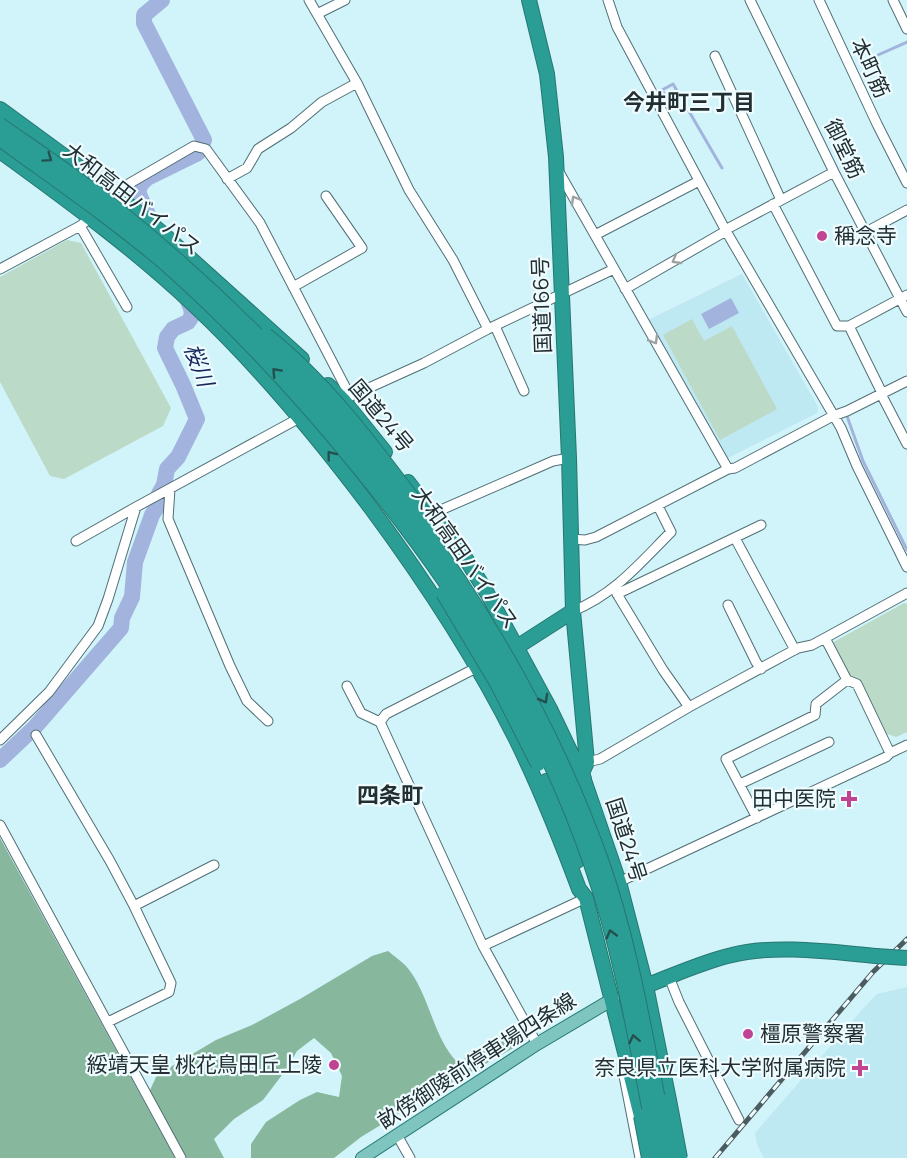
<svg xmlns="http://www.w3.org/2000/svg" width="907" height="1158" viewBox="0 0 907 1158" font-family="Manrope,'Noto Sans JP',sans-serif">
<rect width="100%" height="100%" fill="#d1f3fa"/>
<!-- built -->
<path fill="#bee8f2" d="M 742,274 L 818,407 L 817,413 L 726,459 L 648,320 Z
M 907,987 L 907,1158 L 764,1158 L 757,1144 L 755,1133 L 869,1002 L 877,994 Z"/>
<!-- green -->
<path fill="#bbdac8" d="M 67,240 L 81,243 L 171,408 L 163,426 L 64,479 L 50,476 L 0,382 L 0,277 Z
M 692,319 L 704,341 L 732,326 L 777,409 L 720,440 L 663,335 Z
M 904,603 L 907,604 L 907,732 L 896,737 L 885,733 L 850,677 L 832,643 Z"/>
<!-- forest -->
<path fill="#87b79c" d="M 0,838 L 175,1158 L 0,1158 Z
M 388,951 C 394,956 401,961 406,966 C 430,994 432,1036 457,1062 C 479,1053 499,1029 524,1028 L 517,1046 L 425,1098 L 361,1137 L 334,1158 L 251,1158 L 251,1144 L 266,1122 L 300,1100 L 317,1092 L 339,1097 L 342,1076 L 331,1053 L 314,1038 L 297,1051 L 285,1071 L 263,1100 L 234,1119 L 214,1139 L 224,1158 L 179,1158 L 145,1101 L 157,1075 L 216,1040 L 252,1025 L 300,999 L 372,956 Z"/>
<!-- water -->
<path fill="#a2b4de" d="M 731,298 L 739,313 L 709,329 L 701,314 Z"/>
<g fill="none" stroke-linecap="round" stroke-linejoin="round">
<!-- stream -->
<path stroke="#a2b4de" stroke-width="3" d="M 869,59 L 907,42
M 670,104 L 662,90 L 673,84 L 722,168
M 847,416 L 863,461 L 907,550"/>
<!-- river -->
<path stroke="#a2b4de" stroke-width="16" d="M 154,228 L 138,192 L 141,184 L 147,178 L 198,153 L 204,140 L 144,23 L 144,15 L 162,0
M 0,760 L 35,727 L 121,628 L 122,618 L 132,597 L 135,562 L 152,515 L 162,499 L 159,494 L 164,485 L 167,469 L 178,457 L 197,419 L 183,385 L 165,348 L 167,337 L 173,329 L 188,322 L 192,316 L 191,308 L 184,292"/>
<!-- minor casing -->
<g stroke="#516f75" stroke-width="11">
<path id="minor" d="M 309,0 L 357,83 L 409,190 L 453,260 L 488,329
M 608,0 L 617,27 L 726,231 L 841,428 L 857,466 L 907,567
M 750,0 L 834,172 L 907,312
M 819,0 L 877,124 L 907,183
M 893,0 L 907,29
M 317,14 L 345,0
M 715,56 L 781,200
M 559,172 L 728,469
M 227,179 L 247,168 L 258,149 L 291,128 L 322,102 L 357,83
M 114,196 L 125,186 L 194,146 L 206,149 L 260,223 L 350,396
M 773,204 L 837,326 L 849,326
M 93,216 L 80,226 L 127,307
M 725,230 L 834,172
M 866,232 L 907,210
M 595,235 L 699,181
M 0,269 L 80,226
M 293,287 L 362,248 L 326,196
M 625,289 L 726,231
M 495,326 L 524,391
M 882,393 L 849,326 L 907,295
M 881,394 L 907,444
M 340,401 L 424,363 L 488,329 L 614,269
M 170,489 L 168,519 L 230,666 L 247,701 L 268,721
M 427,516 L 553,461 L 569,458
M 735,538 L 795,650
M 570,539 L 585,540 L 596,537 L 728,469 L 735,468 L 833,416 L 847,411 L 907,381
M 76,541 L 136,507
M 615,588 L 617,594 L 761,525
M 617,594 L 663,670 L 689,707
M 728,605 L 756,662 L 761,669
M 573,611 C 615,594 640,563 671,532 L 658,506
M 825,638 L 847,680 L 857,684 L 890,753
M 347,686 L 361,713 L 380,722 L 483,946 L 537,1044
M 380,722 L 386,714 L 476,668
M 36,735 L 110,861 L 134,906 L 171,983 L 169,992 L 108,1022
M 0,740 L 49,692 L 98,626 L 108,599 L 136,507 L 303,416
M 587,762 L 600,759 L 689,707 L 798,648 L 812,645 L 825,638 L 907,593
M 740,784 L 829,742
M 757,818 L 726,759 L 815,715 L 816,704 L 847,680
M 0,825 L 181,1158
M 619,882 L 886,757 L 890,753 L 907,745
M 134,906 L 214,865
M 483,946 L 586,898
M 669,977 L 679,1002 L 739,1120
M 622,1066 L 640,1158
M 397,1135 L 410,1158"/>
</g>
<!-- major casing -->
<g stroke="#277771" stroke-width="14">
<path id="major" d="M 362,1158 L 537,1044 L 613,999"/>
</g>
<!-- highway casing -->
<g stroke="#277771" stroke-width="16">
<path id="highway" d="M 529,0 L 547,74 L 556,157 L 569,458 L 573,611 L 587,762 L 582,773 L 584,779
M 0,109 L 116,194 L 161,232 L 302,359
M 0,151 C 67,200 134,248 195,306 C 260,367 317,436 371,508 C 425,581 475,657 516,739 C 540,788 560,838 579,889 L 586,898 L 641,1116
M 328,385 L 343,400 L 385,452
M 408,482 L 466,559 L 487,593 L 550,709 L 584,780 L 619,882 L 646,986 L 669,1100
M 509,652 L 573,611
M 546,781 L 565,825 L 577,861
M 640,988 C 670,977 701,962 732,955 C 775,944 832,952 876,956"/>
</g>
<!-- minor -->
<use href="#minor" stroke="#fff" stroke-width="9"/>
<!-- major -->
<use href="#major" stroke="#7fc5bf" stroke-width="12"/>
<!-- highway -->
<use href="#highway" stroke="#2a9e94" stroke-width="14"/>
<!-- rail casing -->
<g stroke="#4c5d61" stroke-width="5">
<path id="rail" d="M 715,1158 L 873,972 L 907,939"/>
</g>
<!-- rail -->
<use href="#rail" stroke="#effcff" stroke-width="3" stroke-dasharray="9" stroke-linecap="butt"/>
<!-- highway-bridge casing -->
<g stroke="#277771" stroke-width="16" stroke-linecap="butt">
<path id="highway-bridge" d="M 0,125 C 40,153 81,180 119,211 C 329,381 509,604 601,860 C 635,956 648,1058 670,1158
M 0,139 C 56,180 113,219 166,264 C 238,328 304,399 364,474 C 460,592 542,720 591,864 C 624,959 639,1060 659,1158
M 266,335 C 333,388 382,459 433,526
M 443,593 L 498,685 L 538,764
M 876,956 L 907,958
M 669,1100 L 680,1158
M 641,1116 L 649,1158"/>
</g>
<!-- highway-bridge -->
<use href="#highway-bridge" stroke="#2a9e94" stroke-width="14"/>
</g>
<!-- one-way arrows -->
<defs><path id="oneway-chevron" d="M-2-3.5L2.5 0L-2 3.5" fill="none" stroke-width="1.6" stroke-linecap="round" stroke-linejoin="round" transform="scale(1.5)"/></defs>
<g stroke="#24504f">
<use href="#oneway-chevron" transform="translate(48 158) rotate(35)"/>
<use href="#oneway-chevron" transform="translate(276 372) rotate(-133)"/>
<use href="#oneway-chevron" transform="translate(331 455) rotate(-128)"/>
<use href="#oneway-chevron" transform="translate(544 699) rotate(61)"/>
<use href="#oneway-chevron" transform="translate(611 934) rotate(-105)"/>
<use href="#oneway-chevron" transform="translate(634 1039) rotate(-102)"/>
</g>
<g stroke="#9ca1a2">
<use href="#oneway-chevron" transform="translate(575 200) rotate(-120)"/>
<use href="#oneway-chevron" transform="translate(676 260) rotate(150)"/>
<use href="#oneway-chevron" transform="translate(654 340) rotate(60)"/>
</g>
<!-- markers -->
<g fill="#c14492" stroke="#effcff" stroke-width="2">
<circle cx="822" cy="236" r="6"/>
<path d="M846 790h6v6h6v6h-6v6h-6v-6h-6v-6h6z"/>
<circle cx="748" cy="1034" r="6"/>
<circle cx="334" cy="1065" r="6"/>
<path d="M857 1059h6v6h6v6h-6v6h-6v-6h-6v-6h6z"/>
</g>
<g text-anchor="middle" stroke-width="4.5" stroke-linejoin="round" paint-order="stroke">
<!-- street labels -->
<g font-size="21" fill="#222e31" stroke="#effcff">
<text transform="translate(870 68) rotate(65)" y="7">本町筋</text>
<text transform="translate(844 149) rotate(64)" y="7">御堂筋</text>
<text transform="translate(132 199) rotate(38)" y="7">大和高田バイパス</text>
<text transform="translate(542 305) rotate(-92)" y="7">国道166号</text>
<text transform="translate(381 416) rotate(50)" y="7">国道24号</text>
<text transform="translate(465 558) rotate(55)" y="7">大和高田バイパス</text>
<text transform="translate(626 840) rotate(72)" y="7">国道24号</text>
<text transform="translate(477 1061) rotate(-33)" y="7">畝傍御陵前停車場四条線</text>
</g>
<!-- poi labels -->
<g font-size="21" fill="#222e31" stroke="#effcff" text-anchor="end">
<text x="834" y="243" text-anchor="start">稱念寺</text>
<text x="836" y="806">田中医院</text>
<text x="760" y="1041" text-anchor="start">橿原警察署</text>
<text x="322" y="1072">綏靖天皇 桃花鳥田丘上陵</text>
<text x="846" y="1075">奈良県立医科大学附属病院</text>
</g>
<!-- neighbourhood labels -->
<g font-size="22" font-weight="bold" fill="#222e31" stroke="#effcff">
<text x="689" y="110">今井町三丁目</text>
<text x="390" y="803">四条町</text>
</g>
<!-- water labels -->
<g font-size="22" font-style="italic" fill="#182a5d" stroke="#effcff">
<text transform="translate(199 365) rotate(69)" y="8">桜川</text>
</g>
</g>
</svg>
